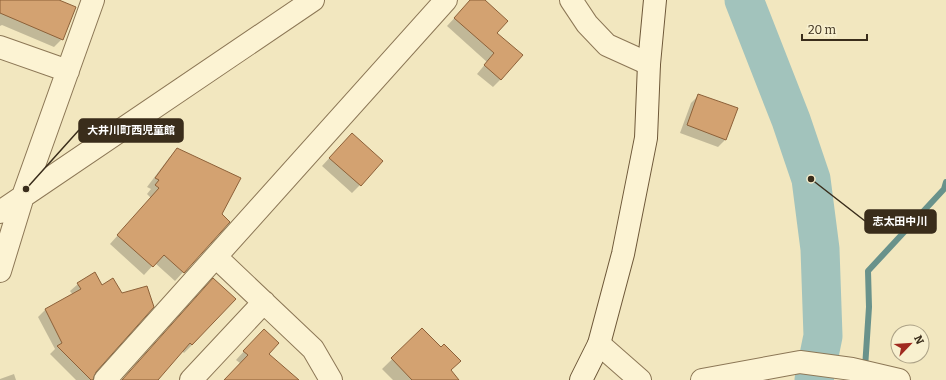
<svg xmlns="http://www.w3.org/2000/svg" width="946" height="380" viewBox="0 0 946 380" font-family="Bitter,'Noto Sans JP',serif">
<rect width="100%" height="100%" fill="#f2e7bf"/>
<!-- shadow -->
<path fill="#0003" d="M 0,0 L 56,0 L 62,39 L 54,47 L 2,25 L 0,26 Z
M 471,0 L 483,0 L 495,33 L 501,79 L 493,87 L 477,74 L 487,62 L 447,26 Z
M 699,95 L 726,139 L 718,147 L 680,133 L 691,103 Z
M 344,142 L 360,185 L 352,193 L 322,166 Z
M 177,149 L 220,215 L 229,222 L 175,281 L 155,263 L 144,275 L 110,244 L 151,198 L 147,194 L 151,189 L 147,187 L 169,158 Z
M 95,274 L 95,371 L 92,380 L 76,380 L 50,354 L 55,349 L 38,317 L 45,310 L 73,295 L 70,291 L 78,284 Z
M 234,299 L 192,345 L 184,353 L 182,351 L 156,380 L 122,380 Z
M 422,330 L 450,371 L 458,380 L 393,380 L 382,369 Z
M 256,338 L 268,354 L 297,380 L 225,380 L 240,363 L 236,360 Z
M 14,374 L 16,380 L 0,380 L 0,379 Z"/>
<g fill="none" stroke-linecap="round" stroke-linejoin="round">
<!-- stream -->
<path stroke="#69928b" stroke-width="6" d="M 865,368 L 869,307 L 868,271 L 944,189 L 946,182"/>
<!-- river -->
<path stroke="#a2c3bc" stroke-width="39" d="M 744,0 L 791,120 L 811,179 L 820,249 L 823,336 L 814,380"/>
</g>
<!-- building -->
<path fill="#d3a271" stroke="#8d6139" d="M 0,0 L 59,0 L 76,7 L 63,40 L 0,13 Z
M 470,0 L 485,0 L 508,21 L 497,33 L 523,55 L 501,80 L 484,65 L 494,53 L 454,18 Z
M 698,94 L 738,108 L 726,140 L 687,125 Z
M 352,133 L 383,161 L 361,186 L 329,158 Z
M 177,148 L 241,178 L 222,214 L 230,222 L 184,273 L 164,255 L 153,267 L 117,235 L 159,188 L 155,185 L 159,180 L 155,178 Z
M 95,272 L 102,285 L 113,278 L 122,293 L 147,286 L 154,307 L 96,372 L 93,380 L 91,380 L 57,346 L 62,343 L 45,309 L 81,289 L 77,283 Z
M 213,278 L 236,299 L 192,345 L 190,343 L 158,380 L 122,380 Z
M 422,328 L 441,347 L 444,344 L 461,361 L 451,370 L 459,380 L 412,380 L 391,358 Z
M 264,329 L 279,343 L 269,354 L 299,380 L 224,380 L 248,355 L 243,351 Z"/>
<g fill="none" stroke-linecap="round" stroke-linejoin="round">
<!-- street casing -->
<g stroke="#8c7756" stroke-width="24">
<path id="street" d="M 571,0 L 587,24 L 607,45 L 649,64
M 0,47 L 68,71
M 0,212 L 313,0
M 216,257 L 313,349 L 331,380
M 0,271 L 23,196 L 93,0
M 599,344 L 640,380
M 105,380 L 446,0
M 191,380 L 264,302
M 702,380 L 800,362 L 852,369 L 899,380"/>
</g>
<!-- secondary casing -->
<g stroke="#6e5839" stroke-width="24">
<path id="secondary" d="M 581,380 L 599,344 L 623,254 L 646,138 L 649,64 L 655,0"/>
</g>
<!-- street -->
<use href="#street" stroke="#fcf3d3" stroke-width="22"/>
<!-- secondary -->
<use href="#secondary" stroke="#fcf3d3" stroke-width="22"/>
</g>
<!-- callouts -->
<path fill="none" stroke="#3a2d1b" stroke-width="1.5" d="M26 189L79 130M811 179L865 221"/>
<g fill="#3a2d1b" stroke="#f8f0cf" stroke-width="1.5">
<circle cx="26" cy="189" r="4"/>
<circle cx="811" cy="179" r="4"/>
</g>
<g fill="#3a2d1b" stroke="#3a2d1b" stroke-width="1.5">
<rect x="79" y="119" width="104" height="23" rx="4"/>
<rect x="865" y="210" width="71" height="23" rx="4"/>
</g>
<g font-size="11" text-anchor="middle" font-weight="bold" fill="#fff">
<text x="131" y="134">大井川町西児童館</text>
<text x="900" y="225">志太田中川</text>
</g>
<!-- north arrow -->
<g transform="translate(910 344) rotate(65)"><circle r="19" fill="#f8f0cf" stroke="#aca287"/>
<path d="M0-3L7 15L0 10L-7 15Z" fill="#a02a20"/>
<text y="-6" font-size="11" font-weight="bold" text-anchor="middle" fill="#3a2d1b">N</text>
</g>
<!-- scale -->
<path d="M802 34v6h65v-6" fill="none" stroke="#3a2d1b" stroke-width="2"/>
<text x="808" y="34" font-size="12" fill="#3a2d1b" stroke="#f8f0cf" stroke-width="3" paint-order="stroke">20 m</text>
</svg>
